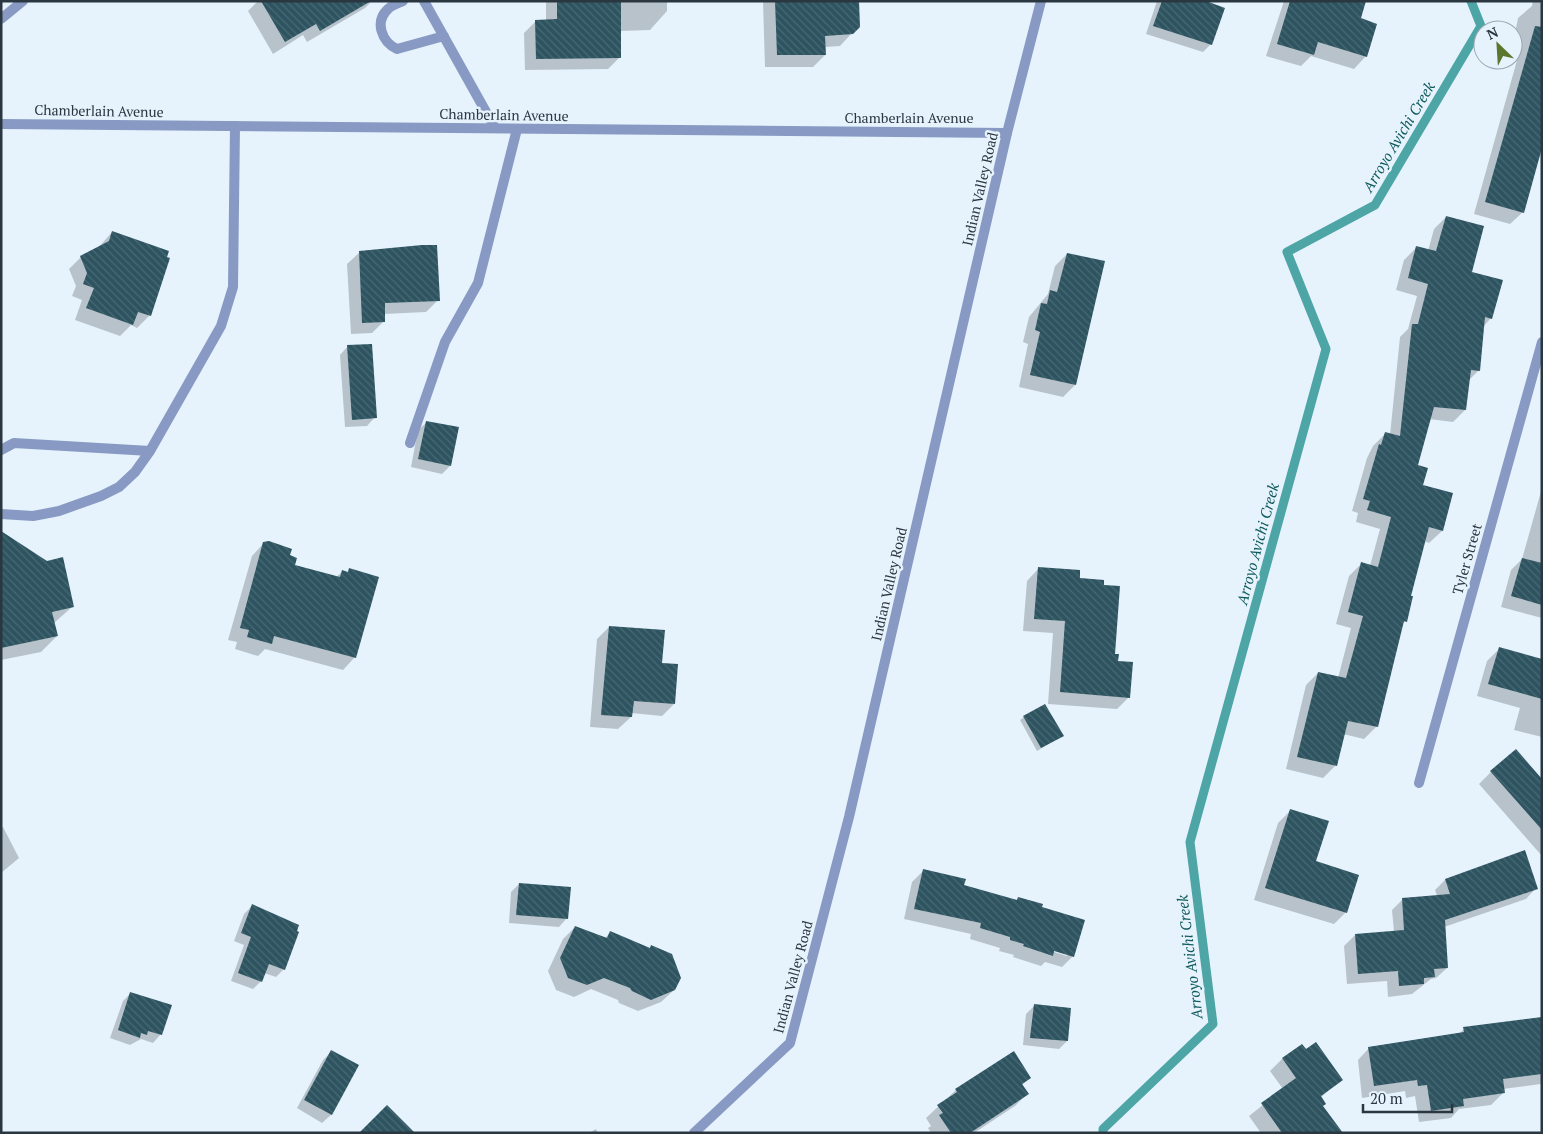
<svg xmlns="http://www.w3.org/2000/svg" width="1543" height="1134" viewBox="0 0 1543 1134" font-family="'PT Serif',serif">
<defs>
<pattern id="building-back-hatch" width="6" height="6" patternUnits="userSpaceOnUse" patternTransform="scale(1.25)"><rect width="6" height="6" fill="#2d5460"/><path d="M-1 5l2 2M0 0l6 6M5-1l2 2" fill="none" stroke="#4a6a74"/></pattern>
</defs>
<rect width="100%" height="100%" fill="#e6f3fd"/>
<!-- shadow -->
<path fill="#0003" fill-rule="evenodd" d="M 258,1 L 372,1 L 365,8 L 307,42 L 303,35 L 273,54 L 248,11 Z
M 546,1 L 667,1 L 667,11 L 650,30 L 620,31 L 620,57 L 608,69 L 525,70 L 524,33 L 535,22 L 546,21 Z
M 763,1 L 858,1 L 852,33 L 840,46 L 825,47 L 825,55 L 813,67 L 765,67 Z
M 1157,1 L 1201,1 L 1211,44 L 1203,52 L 1146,34 Z
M 1284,1 L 1364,1 L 1359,19 L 1366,56 L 1354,69 L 1311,56 L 1301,66 L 1266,56 Z
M 1533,1 L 1542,1 L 1542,143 L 1523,212 L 1510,224 L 1474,214 L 1521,46 L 1513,44 L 1518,18 L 1532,6 Z
M 1446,217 L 1491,318 L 1483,327 L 1479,370 L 1468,381 L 1465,410 L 1453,422 L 1429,419 L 1416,466 L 1421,486 L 1452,494 L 1442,531 L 1429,543 L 1424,541 L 1409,597 L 1406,621 L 1401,625 L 1376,727 L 1364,739 L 1343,734 L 1336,765 L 1323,778 L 1286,769 L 1306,685 L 1318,673 L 1338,678 L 1351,628 L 1336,624 L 1349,576 L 1361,564 L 1370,566 L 1380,529 L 1356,522 L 1358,513 L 1352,511 L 1367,458 L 1373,446 L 1385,434 L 1390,435 L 1400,337 L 1408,329 L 1417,296 L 1396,290 L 1404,260 L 1416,248 L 1428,251 L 1434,229 Z
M 112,232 L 150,315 L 137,328 L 131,325 L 120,336 L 75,320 L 82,300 L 72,296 L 76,286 L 69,269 L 81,257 L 99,247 Z
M 360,252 L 438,300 L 426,312 L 384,314 L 384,321 L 372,333 L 351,334 L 347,264 Z
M 1067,254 L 1103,262 L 1075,385 L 1063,397 L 1019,387 L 1028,344 L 1023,342 L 1029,317 L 1048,294 L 1055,266 Z
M 348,346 L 375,417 L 367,426 L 345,427 L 340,355 Z
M 427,422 L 450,466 L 442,474 L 411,467 L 418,430 Z
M 1542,488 L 1542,618 L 1501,607 L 1511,570 L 1522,559 Z
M 1,532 L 72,607 L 54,623 L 57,636 L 41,652 L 1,660 Z
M 264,543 L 289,556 L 294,566 L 336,577 L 342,572 L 347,573 L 349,570 L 355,657 L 343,670 L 265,649 L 258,656 L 235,649 L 237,642 L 228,640 L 252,556 Z
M 1039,568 L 1114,655 L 1129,697 L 1117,709 L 1048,704 L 1053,633 L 1023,631 L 1027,581 Z
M 609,627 L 661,664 L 674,704 L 662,716 L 631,713 L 631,717 L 618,729 L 590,727 L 597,639 Z
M 1499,649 L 1542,661 L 1542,737 L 1514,730 L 1520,708 L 1477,696 L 1487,661 Z
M 1024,717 L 1062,736 L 1037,751 L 1020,720 Z
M 1491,772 L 1542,781 L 1542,856 L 1479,784 Z
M 1290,811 L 1315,862 L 1346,912 L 1334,924 L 1254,900 L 1278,823 Z
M 3,827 L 19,858 L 1,873 L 1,828 Z
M 923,871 L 963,886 L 1016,901 L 1018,898 L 1040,908 L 1073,956 L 1062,967 L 1045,962 L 1041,966 L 1013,957 L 1014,955 L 999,951 L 1000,948 L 970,939 L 971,934 L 904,919 L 912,882 ZM 1049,948 L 1067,954 L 1067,956 L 1048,950 Z
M 1445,880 L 1536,888 L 1526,899 L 1444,927 L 1447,968 L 1436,978 L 1431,979 L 1412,994 L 1388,997 L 1387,981 L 1347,984 L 1344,946 L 1355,935 L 1394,932 L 1392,910 L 1403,899 L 1437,896 L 1435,890 Z
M 519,884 L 567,918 L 559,927 L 509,923 L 511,892 Z
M 252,906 L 284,969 L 276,977 L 264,973 L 261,981 L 253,989 L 231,981 L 244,945 L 234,941 L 244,914 Z
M 575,927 L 604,939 L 610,933 L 649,949 L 651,947 L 674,990 L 661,1002 L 638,1011 L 619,1003 L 618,1000 L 591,989 L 574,997 L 556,990 L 548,971 L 563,939 Z
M 131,993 L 161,1034 L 153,1043 L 141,1039 L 130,1045 L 110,1038 L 123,1001 Z
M 1034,1006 L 1067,1041 L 1059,1049 L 1023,1045 L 1026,1014 Z
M 1542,1018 L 1541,1084 L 1503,1089 L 1503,1093 L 1491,1105 L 1459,1109 L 1451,1118 L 1419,1122 L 1415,1096 L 1406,1098 L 1405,1091 L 1362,1098 L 1358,1060 L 1370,1047 L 1459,1034 L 1464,1029 Z
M 1302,1045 L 1342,1079 L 1320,1098 L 1322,1107 L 1341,1133 L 1261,1133 L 1249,1116 L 1283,1089 L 1270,1071 L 1282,1059 Z
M 331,1052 L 357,1065 L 331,1115 L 322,1123 L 297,1108 L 323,1060 Z
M 1030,1078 L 1021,1086 L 1027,1094 L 1015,1106 L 974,1133 L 931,1133 L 928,1128 L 931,1126 L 926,1118 L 956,1090 Z
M 596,1129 L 598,1133 L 589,1133 Z"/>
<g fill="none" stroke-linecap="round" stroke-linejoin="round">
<!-- stream -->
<path stroke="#4ea5a6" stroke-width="9" d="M 1103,1133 L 1103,1129 L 1213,1024 L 1190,842 L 1326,349 L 1287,252 L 1375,205 L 1481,26 L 1471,1"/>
</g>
<!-- building -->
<path fill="url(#building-back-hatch)" d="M 261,1 L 371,1 L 320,31 L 316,24 L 285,42 Z
M 557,1 L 621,1 L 621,58 L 536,59 L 535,20 L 557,19 Z
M 775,1 L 859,1 L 860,27 L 853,34 L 825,36 L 826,55 L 777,55 Z
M 1162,1 L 1206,1 L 1225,8 L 1212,45 L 1153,26 Z
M 1290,1 L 1366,1 L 1361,18 L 1377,24 L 1367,57 L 1318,42 L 1314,55 L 1277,44 Z
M 1535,26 L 1542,27 L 1542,148 L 1524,213 L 1485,202 Z
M 1446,216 L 1484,226 L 1472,272 L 1503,280 L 1492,319 L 1485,317 L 1480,371 L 1471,370 L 1466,410 L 1434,407 L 1418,465 L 1428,468 L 1423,485 L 1453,493 L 1443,531 L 1429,527 L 1411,596 L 1413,596 L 1407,622 L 1404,621 L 1378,727 L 1348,721 L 1337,766 L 1297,757 L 1318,672 L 1346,678 L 1363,616 L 1348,612 L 1361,562 L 1378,567 L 1391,517 L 1367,510 L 1370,501 L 1363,499 L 1379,444 L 1381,445 L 1385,432 L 1400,436 L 1412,324 L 1418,324 L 1428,284 L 1408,278 L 1416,246 L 1436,251 Z
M 112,231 L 169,251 L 167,257 L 170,258 L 151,316 L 138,312 L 133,325 L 86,308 L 94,288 L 83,284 L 87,273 L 80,256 L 109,241 Z
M 422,245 L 437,245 L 440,301 L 385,303 L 385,322 L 362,323 L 359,251 Z
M 1067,253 L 1105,261 L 1076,385 L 1030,375 L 1040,332 L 1035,330 L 1041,303 L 1047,304 L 1050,290 L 1057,292 Z
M 372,344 L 377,418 L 352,420 L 347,345 Z
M 426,421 L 459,427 L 451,466 L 418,459 Z
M 1,531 L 47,561 L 63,557 L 74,607 L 52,612 L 58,636 L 1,648 Z
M 269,541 L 292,549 L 290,555 L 297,558 L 295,565 L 340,577 L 342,570 L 348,572 L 349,568 L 379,577 L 356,658 L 274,636 L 272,644 L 247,637 L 249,630 L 240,628 L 263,542 Z
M 1522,558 L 1542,563 L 1542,605 L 1511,596 Z
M 1038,567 L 1080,570 L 1080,578 L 1104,580 L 1104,585 L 1120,586 L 1115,654 L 1119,654 L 1118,661 L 1133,662 L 1130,698 L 1060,692 L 1065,621 L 1034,619 Z
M 609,626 L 665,630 L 662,663 L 678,664 L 675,704 L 634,701 L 632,717 L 601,715 Z
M 1499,647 L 1542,659 L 1542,699 L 1488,684 Z
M 1045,704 L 1064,736 L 1041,748 L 1023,716 Z
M 1516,749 L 1542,779 L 1542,830 L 1490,771 Z
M 1290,809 L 1329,821 L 1316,861 L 1359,875 L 1347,913 L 1265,888 Z
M 1525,850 L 1538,889 L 1445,920 L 1448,968 L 1434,969 L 1435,977 L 1424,978 L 1424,984 L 1399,986 L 1398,971 L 1358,974 L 1355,934 L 1404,930 L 1402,898 L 1450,894 L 1445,879 Z
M 923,869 L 966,879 L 964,885 L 1017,900 L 1018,897 L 1043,904 L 1042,907 L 1085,920 L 1074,957 L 1054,951 L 1053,956 L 1023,946 L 1024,944 L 1010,940 L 1010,937 L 980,928 L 981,923 L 914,909 Z
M 519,883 L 571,887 L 568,919 L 516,915 Z
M 252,904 L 299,925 L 297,931 L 299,932 L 285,970 L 269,964 L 262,982 L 238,973 L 251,937 L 241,933 Z
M 575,926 L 607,938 L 610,931 L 650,948 L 651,945 L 672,954 L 681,978 L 675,990 L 651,1000 L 632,991 L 630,988 L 604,978 L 587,985 L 568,978 L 560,958 Z
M 130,992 L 172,1005 L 162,1035 L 148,1031 L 147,1035 L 141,1033 L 140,1038 L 118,1030 Z
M 1034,1004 L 1071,1008 L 1068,1041 L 1030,1038 Z
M 1542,1017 L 1542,1074 L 1503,1079 L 1505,1093 L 1463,1099 L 1464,1106 L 1431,1111 L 1427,1085 L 1418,1086 L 1417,1080 L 1374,1086 L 1368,1047 L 1464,1032 L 1463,1027 Z
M 1316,1042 L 1343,1080 L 1321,1096 L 1326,1104 L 1323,1106 L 1343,1133 L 1282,1133 L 1261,1103 L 1296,1078 L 1282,1058 L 1302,1044 L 1306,1049 Z
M 331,1050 L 359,1065 L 332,1115 L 304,1100 Z
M 1014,1051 L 1031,1078 L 1022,1084 L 1029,1094 L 970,1133 L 951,1133 L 939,1115 L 943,1113 L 937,1105 L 957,1092 L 955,1089 Z
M 387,1105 L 415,1133 L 359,1133 Z"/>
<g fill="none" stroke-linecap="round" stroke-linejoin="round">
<!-- service -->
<path stroke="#889ac3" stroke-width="10" d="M 403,1 C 399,3 392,5 388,9 C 374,22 382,42 397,49 L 444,36
M 424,1 L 495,128
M 410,443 L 445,342 L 478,283 L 517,129
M 1,450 L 14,443 L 150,451
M 1,514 L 33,516 L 59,511 L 101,496 L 119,487 L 135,472 L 150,451 L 221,326 L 233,287 L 235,126"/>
<!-- minor -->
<path stroke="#889ac3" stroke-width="10" d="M 1,19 L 23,1
M 1,124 L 1007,133
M 1419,783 L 1542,342"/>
<!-- tertiary -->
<path stroke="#889ac3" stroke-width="10" d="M 694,1133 L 790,1043 L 849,817 L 1007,133 L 1041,1"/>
</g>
<g text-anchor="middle" stroke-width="5" stroke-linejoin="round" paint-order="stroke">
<!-- street labels -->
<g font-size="14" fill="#2a3640" stroke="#e6f3fd">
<text transform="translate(99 111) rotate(1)" y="5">Chamberlain Avenue</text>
<text transform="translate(504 115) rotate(1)" y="5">Chamberlain Avenue</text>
<text x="909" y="123">Chamberlain Avenue</text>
<text transform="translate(980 189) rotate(-77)" y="5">Indian Valley Road</text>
<text transform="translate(1467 559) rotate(-74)" y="5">Tyler Street</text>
<text transform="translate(889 584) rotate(-77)" y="5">Indian Valley Road</text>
<text transform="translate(793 977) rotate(-75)" y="5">Indian Valley Road</text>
</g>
<!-- water labels -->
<g font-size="15" font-style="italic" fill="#0f5a5b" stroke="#e6f3fd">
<text transform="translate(1399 137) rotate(-59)" y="5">Arroyo Avichi Creek</text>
<text transform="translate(1258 544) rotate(-75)" y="5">Arroyo Avichi Creek</text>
<text transform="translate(1190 957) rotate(-97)" y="5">Arroyo Avichi Creek</text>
</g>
</g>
<!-- border -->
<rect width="1543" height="1134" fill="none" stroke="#2a3640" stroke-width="5"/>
<!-- north arrow -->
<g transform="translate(1498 45) rotate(335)"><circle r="24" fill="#e6f3fd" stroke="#9ba7b1"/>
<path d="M0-4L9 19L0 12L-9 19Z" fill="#5b772c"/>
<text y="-8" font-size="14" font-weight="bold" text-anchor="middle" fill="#2a3640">N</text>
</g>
<!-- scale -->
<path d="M1363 1104v8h89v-8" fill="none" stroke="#2a3640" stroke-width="2.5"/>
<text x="1370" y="1104" font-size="15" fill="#2a3640" stroke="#e6f3fd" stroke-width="4" paint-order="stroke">20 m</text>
</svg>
